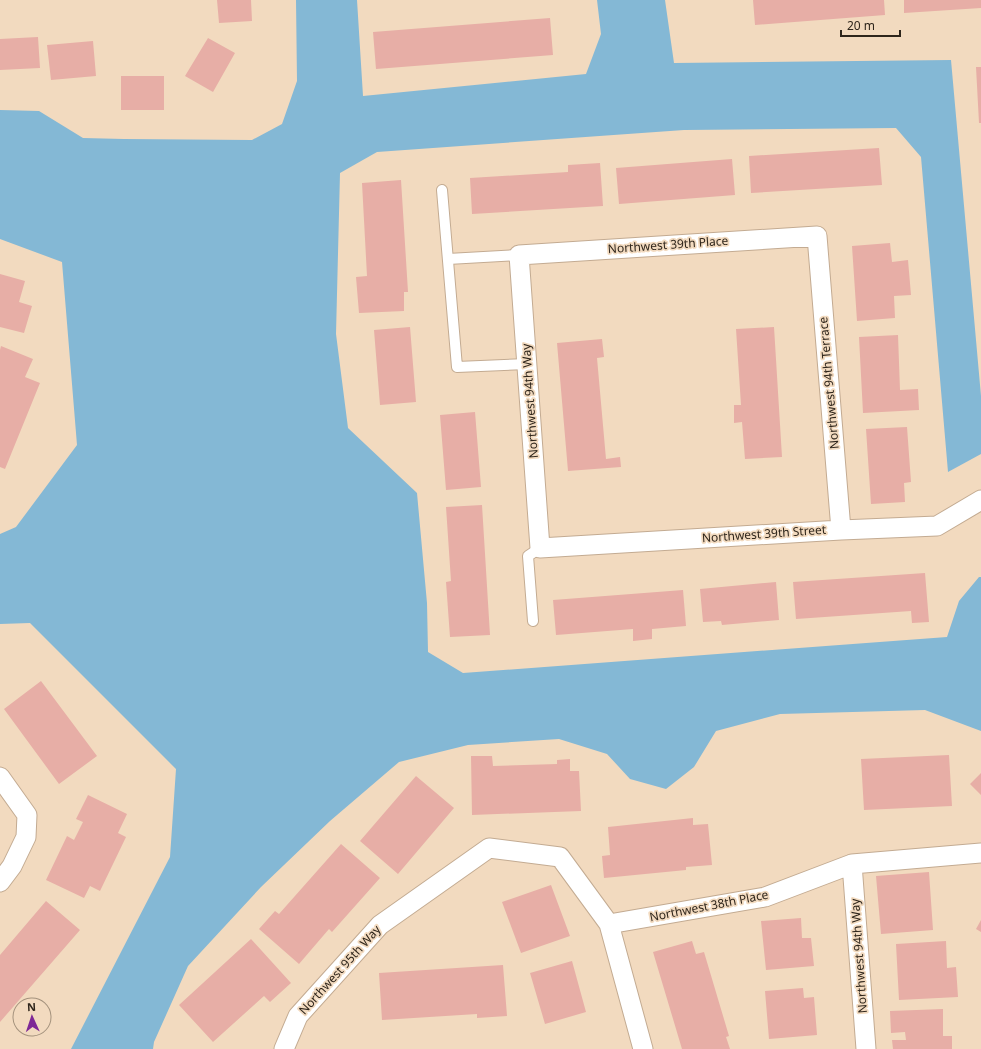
<svg xmlns="http://www.w3.org/2000/svg" width="981" height="1049" viewBox="0 0 981 1049" font-family="'Noto Sans',sans-serif">
<rect width="100%" height="100%" fill="#f2dabf"/>
<!-- water -->
<path fill="#84b8d5" d="M 296,0 L 357,0 L 363,96 L 586,74 L 601,34 L 597,0 L 665,0 L 674,63 L 951,60 L 981,396 L 981,454 L 948,472 L 921,157 L 896,128 L 684,130 L 377,152 L 340,173 L 336,334 L 348,428 L 417,493 L 427,603 L 428,652 L 463,673 L 947,637 L 959,601 L 979,577 L 981,577 L 981,731 L 925,710 L 780,714 L 716,731 L 694,767 L 666,789 L 630,779 L 607,754 L 559,739 L 468,745 L 399,762 L 330,821 L 261,887 L 188,966 L 154,1042 L 153,1049 L 71,1049 L 170,857 L 176,769 L 30,623 L 0,624 L 0,534 L 16,527 L 77,445 L 62,262 L 0,239 L 0,110 L 39,111 L 83,138 L 124,139 L 252,140 L 282,124 L 297,81 Z"/>
<!-- building -->
<path fill="#e7aea6" d="M 217,0 L 251,0 L 252,21 L 219,23 Z
M 753,0 L 884,0 L 885,15 L 755,25 Z
M 904,0 L 981,0 L 981,8 L 904,13 Z
M 550,18 L 553,55 L 376,69 L 373,32 Z
M 38,37 L 40,68 L 0,70 L 0,39 Z
M 208,38 L 235,53 L 213,92 L 185,76 Z
M 93,41 L 96,76 L 51,80 L 47,45 Z
M 976,67 L 981,67 L 981,123 L 979,123 Z
M 121,76 L 164,76 L 164,110 L 121,110 Z
M 879,148 L 882,185 L 751,193 L 749,156 Z
M 732,159 L 735,195 L 619,204 L 616,168 Z
M 600,163 L 603,206 L 472,214 L 470,178 L 568,172 L 568,165 Z
M 401,180 L 408,292 L 404,292 L 404,311 L 359,313 L 356,277 L 367,276 L 362,183 Z
M 890,243 L 892,262 L 908,260 L 911,295 L 894,296 L 895,318 L 857,321 L 852,246 Z
M 0,274 L 25,281 L 19,302 L 32,306 L 24,333 L 0,327 Z
M 410,327 L 416,402 L 380,405 L 374,330 Z
M 774,327 L 782,457 L 745,459 L 742,422 L 734,423 L 734,405 L 741,405 L 736,329 Z
M 898,335 L 900,390 L 918,389 L 919,410 L 863,413 L 859,337 Z
M 602,339 L 604,357 L 597,358 L 606,459 L 620,457 L 621,467 L 568,471 L 557,343 Z
M 1,346 L 33,359 L 25,377 L 40,383 L 5,469 L 0,467 L 0,350 Z
M 475,412 L 481,487 L 446,490 L 440,415 Z
M 907,427 L 911,482 L 904,483 L 905,502 L 871,504 L 866,429 Z
M 482,505 L 490,635 L 450,637 L 446,582 L 451,581 L 446,507 Z
M 925,573 L 929,622 L 912,623 L 911,611 L 796,619 L 793,582 Z
M 776,582 L 779,620 L 722,625 L 721,621 L 703,622 L 700,589 Z
M 683,590 L 686,626 L 652,629 L 652,639 L 633,641 L 633,629 L 556,635 L 553,600 Z
M 41,681 L 97,756 L 59,784 L 4,709 Z
M 949,755 L 952,806 L 864,810 L 861,759 Z
M 471,756 L 492,756 L 493,766 L 557,764 L 557,760 L 570,759 L 570,771 L 579,771 L 581,811 L 472,815 Z
M 981,773 L 981,795 L 970,784 Z
M 416,776 L 454,808 L 398,874 L 360,841 Z
M 88,795 L 127,814 L 118,833 L 126,837 L 100,891 L 90,886 L 84,898 L 46,880 L 67,836 L 74,840 L 83,822 L 76,819 Z
M 693,818 L 693,825 L 708,824 L 712,865 L 686,867 L 686,870 L 604,878 L 602,856 L 610,855 L 608,827 Z
M 341,844 L 380,878 L 332,932 L 329,929 L 299,964 L 259,929 L 275,911 L 279,914 Z
M 929,872 L 933,930 L 881,934 L 876,876 Z
M 551,885 L 570,936 L 521,953 L 502,902 Z
M 46,901 L 80,930 L 0,1022 L 0,955 Z
M 801,918 L 802,938 L 811,938 L 814,966 L 766,970 L 761,921 Z
M 981,920 L 981,932 L 976,929 Z
M 251,939 L 291,983 L 270,1002 L 264,996 L 213,1042 L 179,1005 Z
M 692,941 L 696,954 L 704,952 L 729,1036 L 726,1037 L 730,1049 L 682,1049 L 653,952 Z
M 946,941 L 947,968 L 956,967 L 958,997 L 899,1000 L 896,944 Z
M 572,961 L 586,1012 L 545,1024 L 530,973 Z
M 503,965 L 507,1016 L 477,1018 L 477,1014 L 382,1020 L 379,973 Z
M 803,988 L 804,998 L 814,997 L 817,1035 L 769,1039 L 765,991 Z
M 943,1009 L 943,1036 L 952,1036 L 952,1049 L 893,1049 L 892,1040 L 906,1040 L 905,1032 L 891,1033 L 890,1011 Z"/>
<g fill="none" stroke-linecap="round" stroke-linejoin="round">
<!-- lane casing -->
<g stroke="#c3ab92" stroke-width="12">
<path id="lane" d="M 442,190 L 457,367 L 527,364
M 448,259 L 519,255
M 533,621 L 528,556 L 540,548"/>
</g>
<!-- street casing -->
<g stroke="#c3ab92" stroke-width="21">
<path id="street" d="M 841,530 L 817,236 L 519,255 L 540,548 L 841,530 L 937,526 L 981,500
M 0,777 L 27,815 L 26,837 L 12,866 L 0,882
M 852,864 L 866,1049
M 609,924 L 643,1049
M 284,1049 L 298,1016 L 380,925 L 489,848 L 560,857 L 609,924 L 765,897 L 852,864 L 981,853"/>
</g>
<!-- lane -->
<use href="#lane" stroke="#fff" stroke-width="10"/>
<!-- street -->
<use href="#street" stroke="#fff" stroke-width="19"/>
</g>
<g text-anchor="middle" stroke-width="3.5" stroke-linejoin="round" paint-order="stroke">
<!-- street labels -->
<g font-size="12" fill="#2e251b" stroke="#f2dabf">
<text transform="translate(668 245) rotate(-4)" y="4">Northwest 39th Place</text>
<text transform="translate(829 383) rotate(-95)" y="4">Northwest 94th Terrace</text>
<text transform="translate(530 401) rotate(-94)" y="4">Northwest 94th Way</text>
<text transform="translate(764 534) rotate(-4)" y="4">Northwest 39th Street</text>
<text transform="translate(709 906) rotate(-11)" y="4">Northwest 38th Place</text>
<text transform="translate(859 956) rotate(-94)" y="4">Northwest 94th Way</text>
<text transform="translate(340 970) rotate(-48)" y="4">Northwest 95th Way</text>
</g>
</g>
<!-- north arrow -->
<g transform="translate(32 1017) rotate(357)"><circle r="19" fill="#f2dabf" stroke="#a4927d"/>
<path d="M0-3L7 15L0 10L-7 15Z" fill="#7e2896"/>
<text y="-6" font-size="11" font-weight="bold" text-anchor="middle" fill="#2e251b">N</text>
</g>
<!-- scale -->
<path d="M841 30v6h59v-6" fill="none" stroke="#2e251b" stroke-width="2"/>
<text x="847" y="30" font-size="12" fill="#2e251b" stroke="#f2dabf" stroke-width="3" paint-order="stroke">20 m</text>
</svg>
